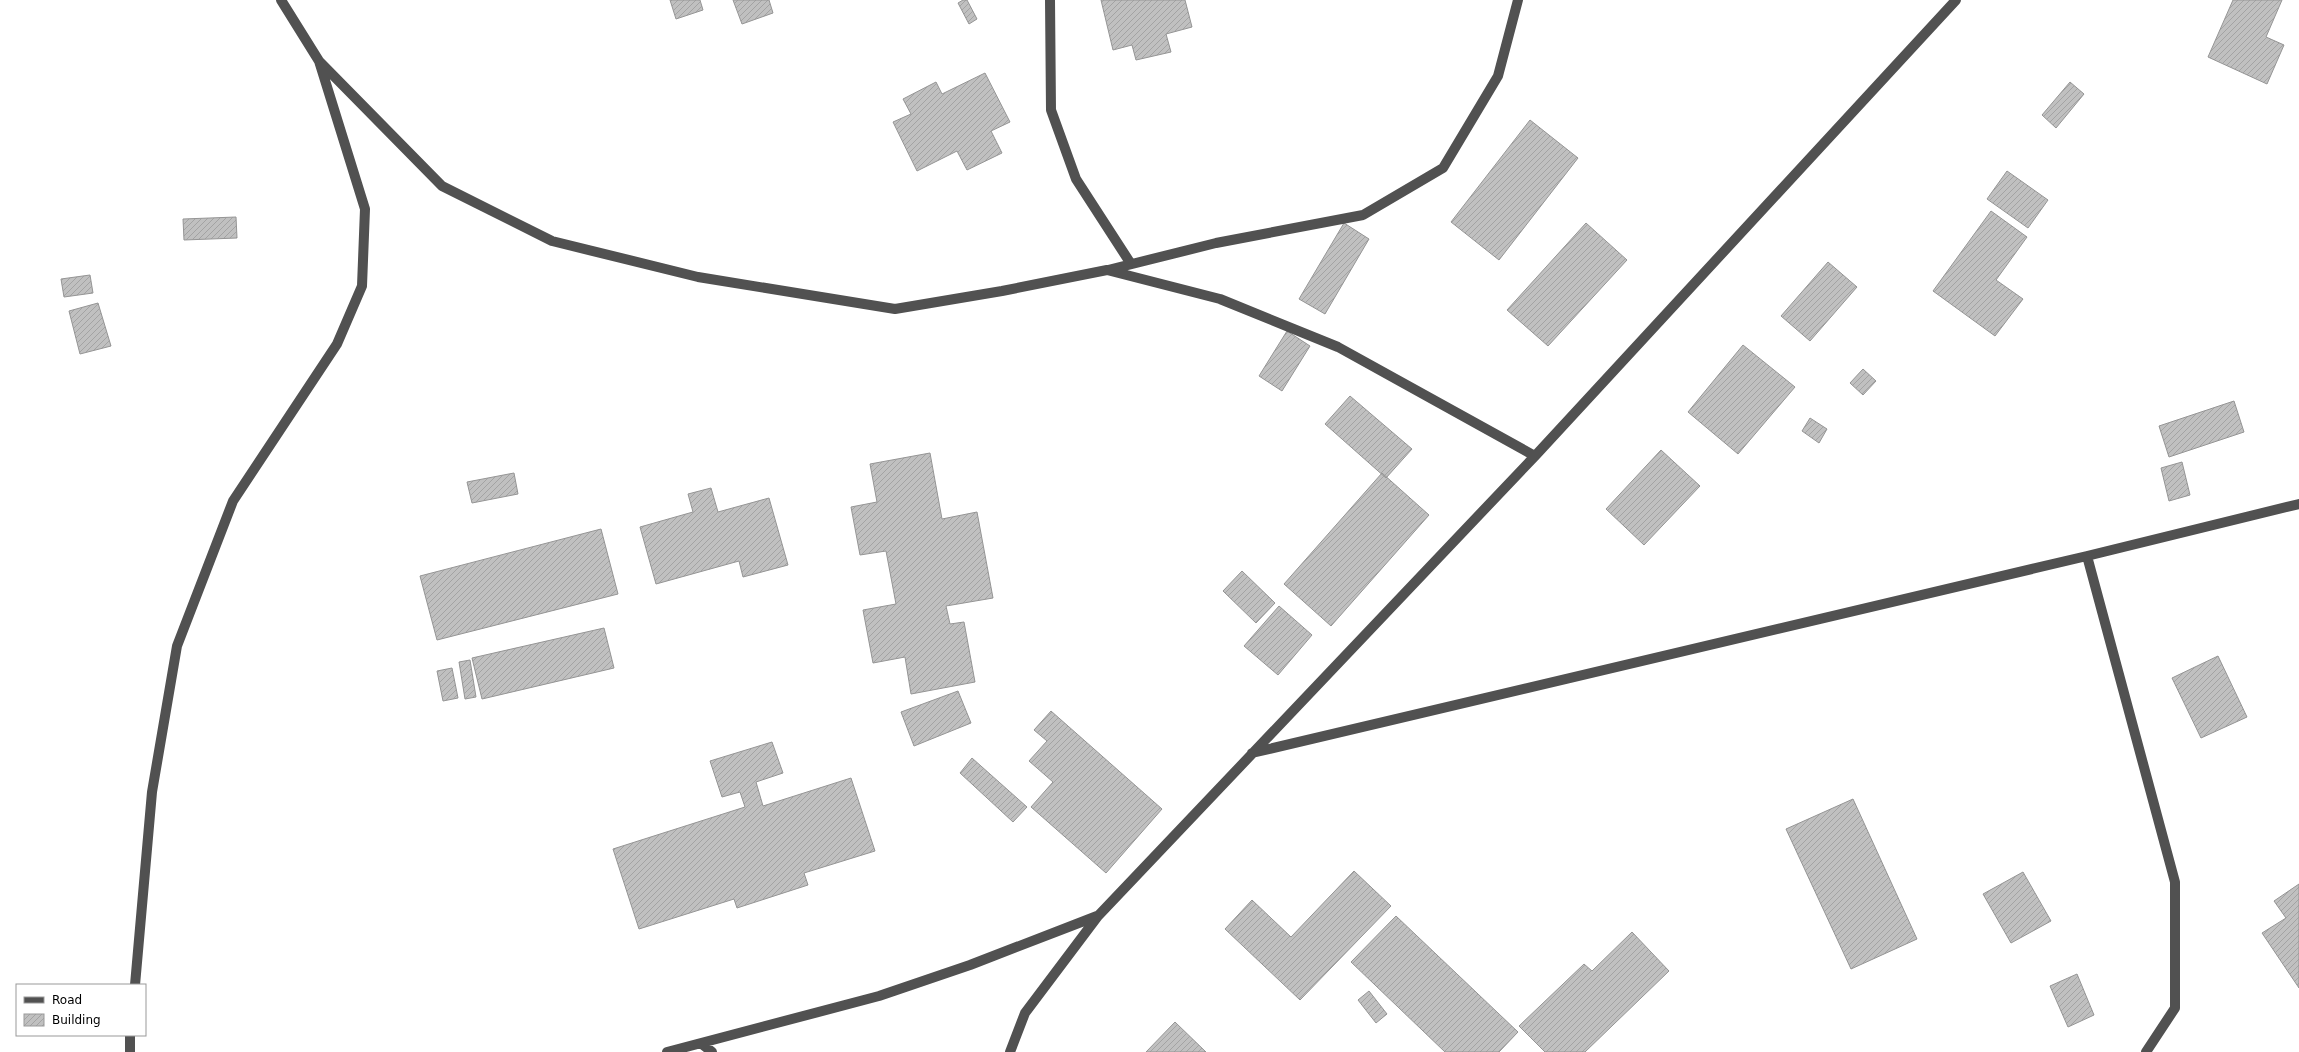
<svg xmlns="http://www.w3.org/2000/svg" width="2299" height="1052" viewBox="0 0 2299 1052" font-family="'DejaVu Sans',sans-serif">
<defs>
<pattern id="building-hatch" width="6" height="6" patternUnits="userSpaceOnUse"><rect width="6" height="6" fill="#c0c0c0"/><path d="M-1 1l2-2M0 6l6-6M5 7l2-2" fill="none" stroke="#a3a3a3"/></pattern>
</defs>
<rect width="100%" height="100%" fill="#fff"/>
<!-- building -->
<path fill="url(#building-hatch)" stroke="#959595" d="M 670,0 L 700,0 L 703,10 L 676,19 Z
M 733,0 L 769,0 L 773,13 L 742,24 Z
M 963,0 L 967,0 L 977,19 L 969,24 L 958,3 Z
M 1101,0 L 1185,0 L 1192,27 L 1166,34 L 1171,52 L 1136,60 L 1132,45 L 1113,50 Z
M 2233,0 L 2282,0 L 2266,37 L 2284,45 L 2267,84 L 2208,57 Z
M 985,73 L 1010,122 L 991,131 L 1002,153 L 967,170 L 957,151 L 917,171 L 893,122 L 911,114 L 903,99 L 936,82 L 942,94 Z
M 2070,82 L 2084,94 L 2056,128 L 2042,115 Z
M 1530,120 L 1578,158 L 1499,260 L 1451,222 Z
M 2007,171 L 2048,200 L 2028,228 L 1987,199 Z
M 1991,211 L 2027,237 L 1996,280 L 2023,299 L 1995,336 L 1933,291 Z
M 236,217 L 237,238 L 184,240 L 183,219 Z
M 1344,223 L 1369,239 L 1325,314 L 1299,299 Z
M 1586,223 L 1627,260 L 1548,346 L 1507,310 Z
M 1828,262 L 1857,287 L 1810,341 L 1781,316 Z
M 90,275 L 93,293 L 64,297 L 61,279 Z
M 98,303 L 111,346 L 80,354 L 69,311 Z
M 1287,331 L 1310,346 L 1282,391 L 1259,376 Z
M 1743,345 L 1795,387 L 1738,454 L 1688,412 Z
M 1863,369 L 1876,381 L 1863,395 L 1850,383 Z
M 1350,396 L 1412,449 L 1386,478 L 1325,424 Z
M 2234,401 L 2244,432 L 2169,457 L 2159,426 Z
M 1810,418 L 1827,429 L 1819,443 L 1802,431 Z
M 1661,450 L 1700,486 L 1644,545 L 1606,509 Z
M 930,453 L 942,519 L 977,512 L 993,598 L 946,606 L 950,624 L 964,622 L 975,682 L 911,694 L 905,657 L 873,663 L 863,610 L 896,604 L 886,551 L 860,555 L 851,507 L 877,502 L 870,464 Z
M 2182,462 L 2190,495 L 2169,501 L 2161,468 Z
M 514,473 L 518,494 L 472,503 L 467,482 Z
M 1382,473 L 1429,515 L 1331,626 L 1284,584 Z
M 711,488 L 718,512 L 769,498 L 788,565 L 743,577 L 739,561 L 656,584 L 640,527 L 693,512 L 688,494 Z
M 601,529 L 618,594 L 437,640 L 420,576 Z
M 1242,571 L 1275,603 L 1256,623 L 1223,591 Z
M 1279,606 L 1312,635 L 1278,675 L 1244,646 Z
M 604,628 L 614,668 L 482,699 L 472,658 Z
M 2218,656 L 2247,717 L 2201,738 L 2172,678 Z
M 470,660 L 476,697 L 465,699 L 459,662 Z
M 452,668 L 458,698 L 443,701 L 437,671 Z
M 958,691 L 971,723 L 914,746 L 901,712 Z
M 1051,711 L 1162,809 L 1106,873 L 1031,807 L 1053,782 L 1029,761 L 1047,741 L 1034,730 Z
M 772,742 L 783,773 L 756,782 L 763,806 L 851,778 L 875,851 L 804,873 L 808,885 L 737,908 L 734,899 L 639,929 L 613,849 L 745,807 L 740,792 L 722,797 L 710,761 Z
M 972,758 L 1027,807 L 1013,822 L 960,773 Z
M 1853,799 L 1917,939 L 1851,969 L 1786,829 Z
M 1354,871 L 1391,906 L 1300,1000 L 1225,929 L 1252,900 L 1291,937 Z
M 2023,872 L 2051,921 L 2011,943 L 1983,894 Z
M 2299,884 L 2299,988 L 2262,933 L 2286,918 L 2274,901 Z
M 1396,916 L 1518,1032 L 1499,1052 L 1445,1052 L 1351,962 Z
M 1632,932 L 1669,971 L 1585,1052 L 1545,1052 L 1519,1026 L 1584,964 L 1592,971 Z
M 2077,974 L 2094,1015 L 2068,1027 L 2050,986 Z
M 1369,991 L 1387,1014 L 1376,1023 L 1358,1000 Z
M 1175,1022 L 1206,1052 L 1146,1052 Z"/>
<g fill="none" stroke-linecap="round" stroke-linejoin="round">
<!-- minor -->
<path stroke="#515151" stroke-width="10" d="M 1050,0 L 1051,110 L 1076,179 L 1131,264
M 319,61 L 442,186 L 552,241 L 698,277 L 895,309 L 1002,291 L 1107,270 L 1220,299 L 1338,347 L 1535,456
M 1108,270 L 1216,243 L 1363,215 L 1443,168 L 1498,76 L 1518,0
M 2087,556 L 2175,882 L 2175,1008 L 2146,1052
M 1252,753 L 2087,556 L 2299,504
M 135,985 L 152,792 L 177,646 L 233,501 L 337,344 L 362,286 L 365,209 L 319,61 L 281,0
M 702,1044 L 712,1052
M 130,1052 L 130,1035
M 667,1052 L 879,996 L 970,965 L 1097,916
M 1010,1052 L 1025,1013 L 1098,916 L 1535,456 L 1956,0"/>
</g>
<!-- legend -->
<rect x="16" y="984" width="130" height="52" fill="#ffffff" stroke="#999999"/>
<rect x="24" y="997" width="20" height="6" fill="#515151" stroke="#999999"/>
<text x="52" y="1004" font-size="12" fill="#000000">Road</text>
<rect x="24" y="1014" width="20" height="12" fill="url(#building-hatch)" stroke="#999999"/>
<text x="52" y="1024" font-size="12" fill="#000000">Building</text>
</svg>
